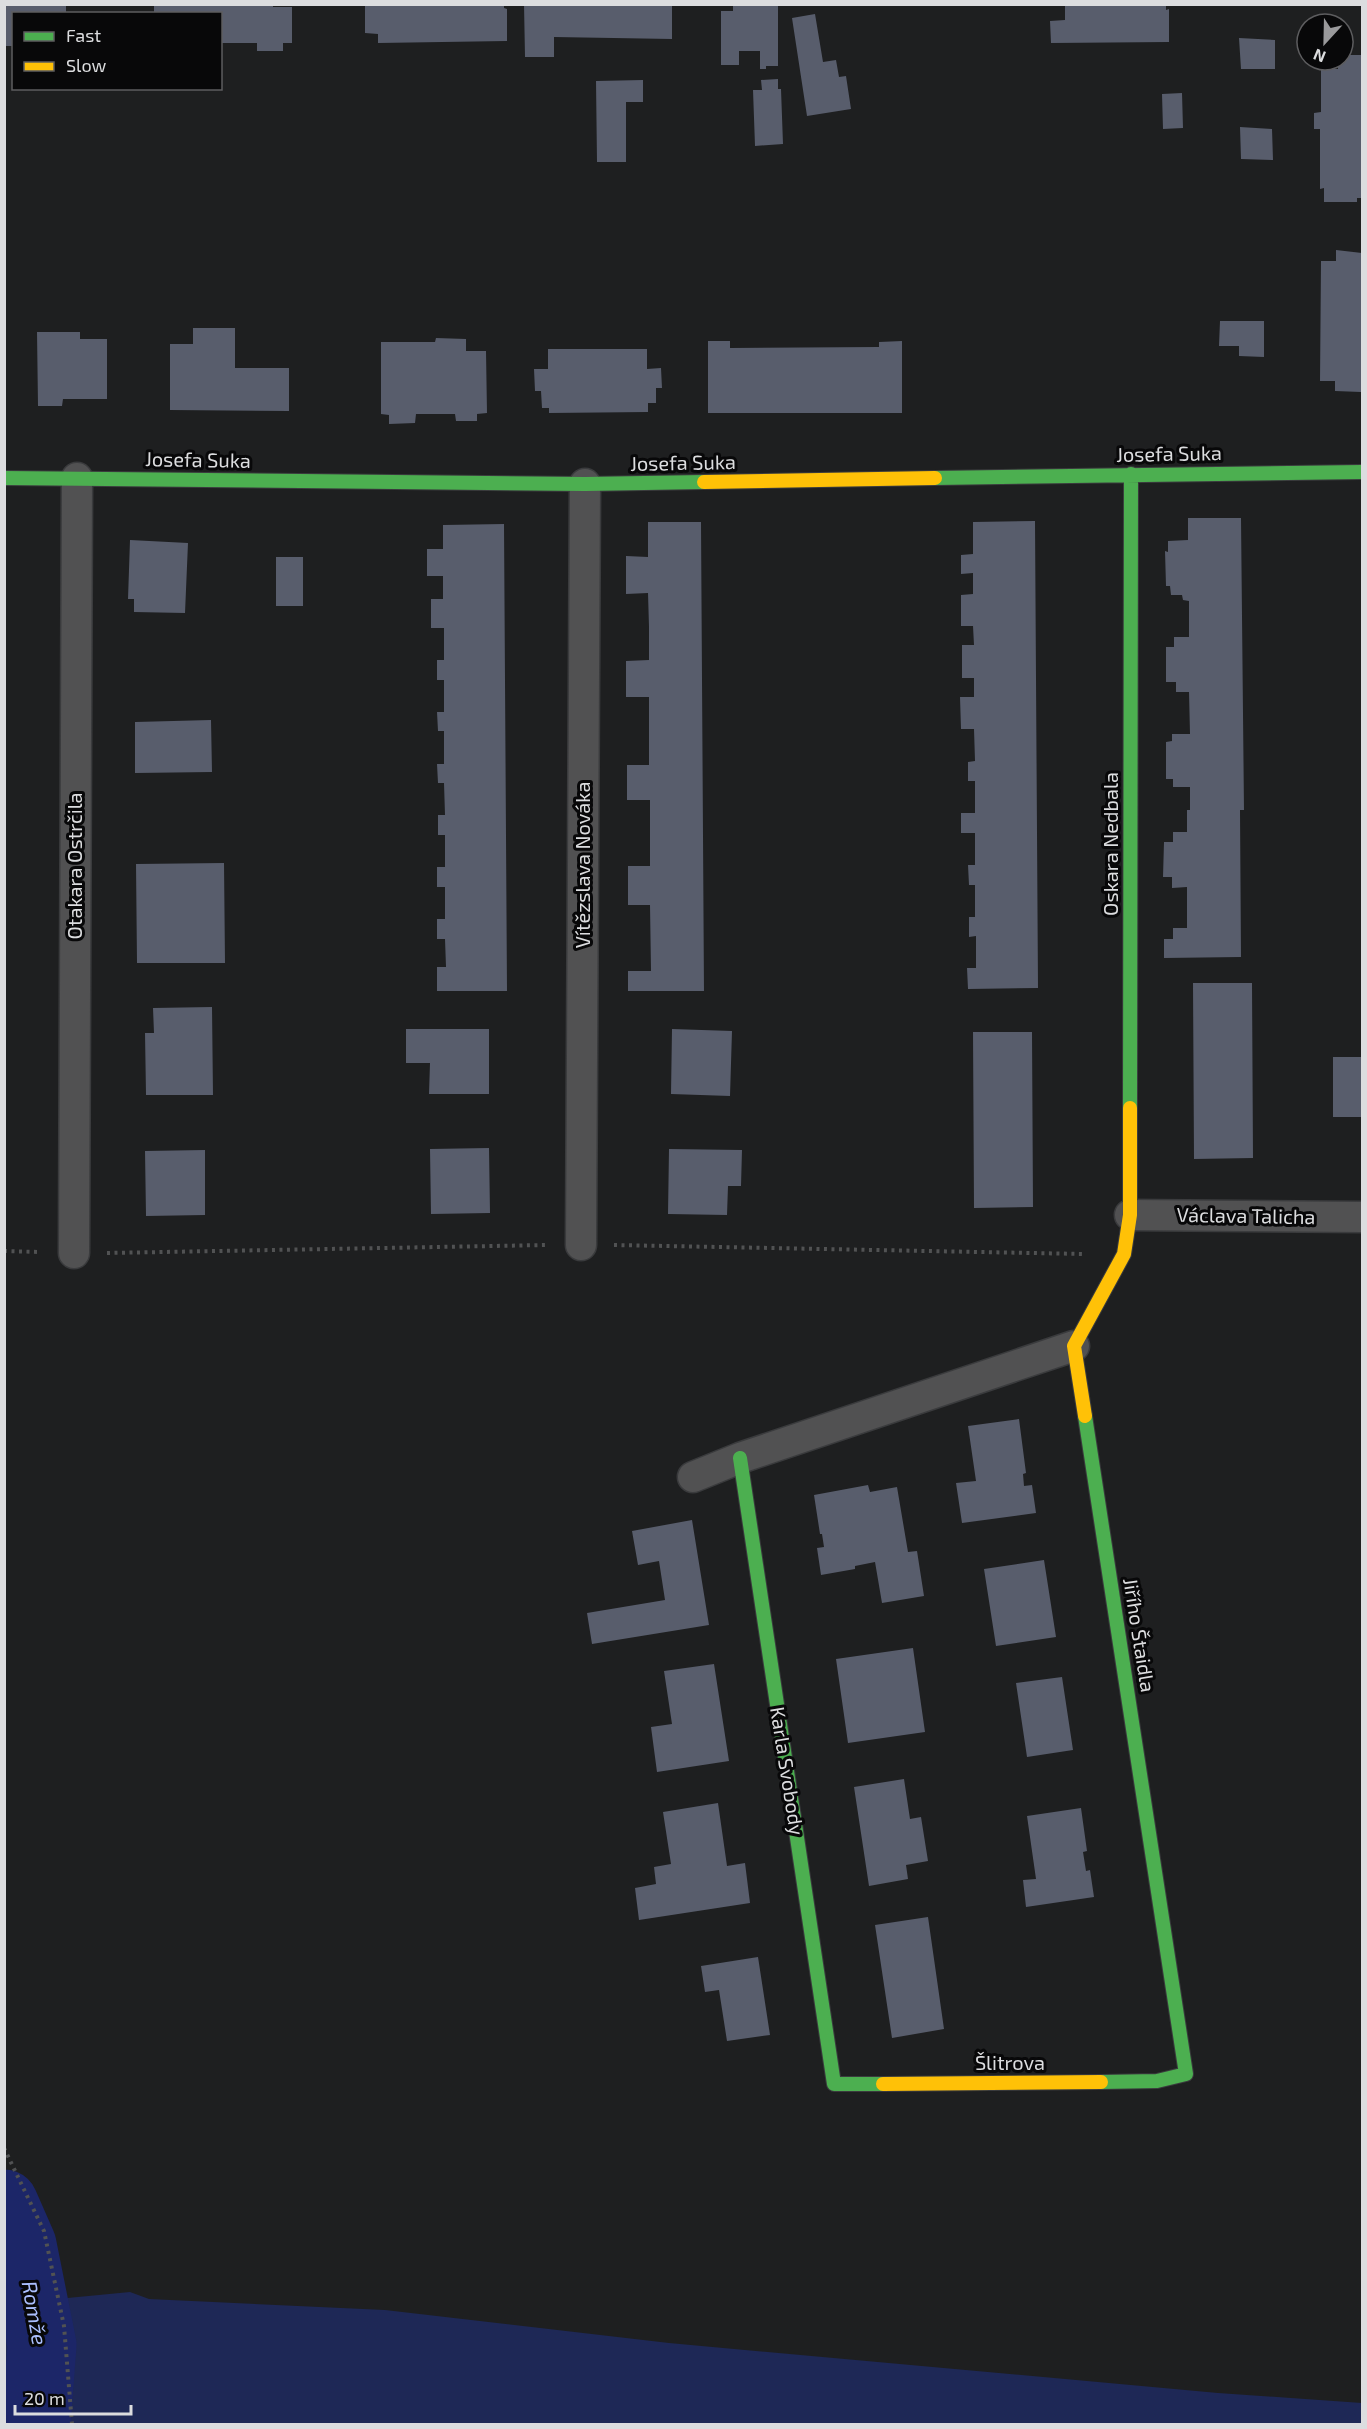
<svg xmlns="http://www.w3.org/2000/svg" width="1367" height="2429" viewBox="0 0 1367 2429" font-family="'Exo 2',sans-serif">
<rect width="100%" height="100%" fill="#1e1f20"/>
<!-- green -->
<path fill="#1e2856" d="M 130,2292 L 149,2299 L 385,2310 L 669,2343 L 1218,2393 L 1362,2403 L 1362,2424 L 5,2424 L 5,2304 Z"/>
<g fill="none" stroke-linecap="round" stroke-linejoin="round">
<!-- river -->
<path stroke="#1c2668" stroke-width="69" d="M 4,2204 L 22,2245 L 42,2345 L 36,2424"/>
</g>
<!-- building -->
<path fill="#585d6c" d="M 4,4 L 66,5 L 66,14 L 14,14 L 14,46 L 4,46 Z
M 154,4 L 273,4 L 273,7 L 292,7 L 292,43 L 283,43 L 283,51 L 257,51 L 257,43 L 220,43 L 220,14 L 154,14 Z
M 365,4 L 504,4 L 504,8 L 507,9 L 507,41 L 378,43 L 378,34 L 365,33 Z
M 524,4 L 672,4 L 672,39 L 554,37 L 554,57 L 525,57 Z
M 733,4 L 778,4 L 778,66 L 766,66 L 766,69 L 760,69 L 760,51 L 739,51 L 739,65 L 721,65 L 721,11 L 733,11 Z
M 1065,4 L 1166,4 L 1166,10 L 1169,9 L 1169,42 L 1051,43 L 1050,21 L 1065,20 Z
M 815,14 L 823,62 L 836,60 L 839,77 L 846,76 L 851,109 L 807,116 L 792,18 Z
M 1239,38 L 1275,40 L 1275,69 L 1241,69 Z
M 1343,55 L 1362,55 L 1362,198 L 1357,198 L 1357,202 L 1324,202 L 1324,188 L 1320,189 L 1320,129 L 1314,129 L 1314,113 L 1321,112 L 1321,69 L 1338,69 L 1338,60 L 1343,60 Z
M 778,79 L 778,89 L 781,89 L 783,144 L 755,146 L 753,90 L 762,90 L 761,80 Z
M 643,80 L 643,102 L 626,102 L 626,162 L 597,162 L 596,81 Z
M 1182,93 L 1183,128 L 1163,129 L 1162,94 Z
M 1240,127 L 1272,129 L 1273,160 L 1241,159 Z
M 1336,250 L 1362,253 L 1361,392 L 1335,391 L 1335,381 L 1320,381 L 1321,261 L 1336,261 Z
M 1220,321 L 1264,321 L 1264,357 L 1239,356 L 1239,346 L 1219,346 Z
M 193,328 L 235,328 L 235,368 L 289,368 L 289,411 L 170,410 L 170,344 L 193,344 Z
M 37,332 L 80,332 L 80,339 L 107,339 L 107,399 L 63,399 L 62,406 L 38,406 Z
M 436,338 L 466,339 L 466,351 L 486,351 L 487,413 L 477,414 L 477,421 L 456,421 L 455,414 L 416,414 L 415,423 L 389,424 L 389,415 L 381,414 L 381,342 L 435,342 Z
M 708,341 L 730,341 L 730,348 L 879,347 L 879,342 L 902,341 L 902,413 L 708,413 Z
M 548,349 L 647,349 L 647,369 L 661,368 L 662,388 L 656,388 L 656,403 L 648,403 L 648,412 L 549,413 L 549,408 L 542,408 L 541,391 L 535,391 L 534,369 L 548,369 Z
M 1188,518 L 1241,518 L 1244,810 L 1240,810 L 1241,957 L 1164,958 L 1164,939 L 1173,939 L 1173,928 L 1187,928 L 1187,887 L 1172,888 L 1172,877 L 1163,877 L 1164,842 L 1173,842 L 1173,832 L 1187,832 L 1187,810 L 1190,810 L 1190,787 L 1173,787 L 1173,779 L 1166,779 L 1166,742 L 1172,741 L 1172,734 L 1190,734 L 1189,692 L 1176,692 L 1176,682 L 1166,682 L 1166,647 L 1174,647 L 1174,637 L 1189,637 L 1189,601 L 1183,600 L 1182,595 L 1171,595 L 1170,586 L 1166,586 L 1165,551 L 1168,552 L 1168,541 L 1188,540 Z
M 1035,521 L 1038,988 L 968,989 L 967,968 L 976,968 L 976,936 L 969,937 L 969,917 L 975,917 L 975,885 L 969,885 L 968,865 L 975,865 L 975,833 L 961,833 L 961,813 L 975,813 L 975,781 L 968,781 L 968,762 L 975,761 L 974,729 L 961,729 L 960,697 L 974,697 L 974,678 L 962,678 L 962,645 L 974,645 L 973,626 L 961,626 L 961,595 L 973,594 L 973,573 L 961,574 L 961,555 L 973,554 L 973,522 Z
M 648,522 L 701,522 L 704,991 L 628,991 L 628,971 L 651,971 L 650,905 L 628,905 L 628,866 L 650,866 L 650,800 L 627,800 L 627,765 L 649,765 L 649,697 L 626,697 L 626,661 L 649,660 L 649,627 L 648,593 L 626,594 L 626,556 L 648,557 Z
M 504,524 L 507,991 L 437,991 L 437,967 L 446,967 L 445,939 L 437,939 L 437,919 L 445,919 L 445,887 L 437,887 L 437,867 L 445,867 L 445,835 L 438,835 L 438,815 L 445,815 L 444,783 L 438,783 L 437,764 L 444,764 L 444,731 L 438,731 L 437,712 L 444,712 L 444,680 L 437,680 L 437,660 L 444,660 L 444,628 L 431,628 L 431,599 L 443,599 L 443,576 L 427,576 L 427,549 L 443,549 L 443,525 Z
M 130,540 L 188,543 L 185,613 L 134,612 L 134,599 L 128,599 Z
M 276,557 L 303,557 L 303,606 L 276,606 Z
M 211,720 L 212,772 L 135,773 L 135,722 Z
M 224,863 L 225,963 L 137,963 L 136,864 Z
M 1193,983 L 1252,983 L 1253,1158 L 1194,1159 Z
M 212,1007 L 213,1095 L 146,1095 L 145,1033 L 154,1033 L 153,1008 Z
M 406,1029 L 489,1029 L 489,1094 L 429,1094 L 430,1063 L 406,1063 Z
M 672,1029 L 732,1031 L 730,1096 L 671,1094 Z
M 973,1032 L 1032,1032 L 1033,1207 L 974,1208 Z
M 1333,1057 L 1362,1057 L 1362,1117 L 1333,1117 Z
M 489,1148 L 490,1213 L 431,1214 L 430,1149 Z
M 669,1149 L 742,1150 L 741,1186 L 728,1186 L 727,1215 L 668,1214 Z
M 205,1150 L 205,1215 L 146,1216 L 145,1151 Z
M 1019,1419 L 1026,1473 L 1023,1474 L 1024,1486 L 1032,1485 L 1036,1513 L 962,1523 L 956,1483 L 976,1481 L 968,1426 Z
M 868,1485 L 870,1492 L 897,1487 L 908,1552 L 917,1551 L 924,1596 L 882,1603 L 875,1562 L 855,1566 L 855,1569 L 821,1575 L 817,1548 L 824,1547 L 822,1534 L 820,1534 L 814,1495 Z
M 692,1520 L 709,1625 L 592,1644 L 587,1613 L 665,1600 L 659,1561 L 638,1565 L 632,1531 Z
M 1044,1560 L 1056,1637 L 996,1646 L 984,1569 Z
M 913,1648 L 925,1732 L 848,1743 L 836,1659 Z
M 714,1664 L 729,1761 L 657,1772 L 651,1727 L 672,1724 L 664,1671 Z
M 1062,1677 L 1073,1750 L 1027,1757 L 1016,1683 Z
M 904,1779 L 910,1819 L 921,1817 L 928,1861 L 906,1865 L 908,1879 L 869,1886 L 854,1787 Z
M 718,1803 L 727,1866 L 745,1863 L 750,1903 L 639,1920 L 635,1888 L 656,1884 L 654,1867 L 671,1864 L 663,1812 Z
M 1081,1808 L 1087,1851 L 1083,1852 L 1086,1871 L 1090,1870 L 1094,1897 L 1026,1907 L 1023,1880 L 1036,1879 L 1027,1816 Z
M 928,1917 L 944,2029 L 892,2038 L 875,1925 Z
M 758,1957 L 770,2035 L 727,2041 L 719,1990 L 705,1992 L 701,1966 Z"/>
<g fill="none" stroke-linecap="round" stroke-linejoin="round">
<!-- street casing -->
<g stroke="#3a3b3d" stroke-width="33">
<path id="street" d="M 1130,1215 L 1362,1217
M 581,1245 L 585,484
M 74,1253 L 77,478
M 693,1477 L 740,1458 L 1074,1346"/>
</g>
<!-- fast casing -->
<g stroke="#3a3b3d" stroke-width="16">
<path id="fast" d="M 4,478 L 585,484 L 704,482
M 935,478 L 1362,472
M 1130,1108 L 1131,474
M 1085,1416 L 1186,2074 L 1157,2081 L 1101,2082
M 740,1458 L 834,2084 L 883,2084"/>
</g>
<!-- slow casing -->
<g stroke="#3a3b3d" stroke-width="16">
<path id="slow" d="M 704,482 L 935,478
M 1085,1416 L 1074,1346 L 1124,1254 L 1130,1215 L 1130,1108
M 883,2084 L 1101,2082"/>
</g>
<!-- path -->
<path stroke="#515253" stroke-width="4" stroke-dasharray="3 4.5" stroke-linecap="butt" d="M 614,1245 L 1084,1254
M 4,1251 L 40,1252
M 107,1253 L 547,1245
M 4,2148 L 44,2231 L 64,2326 L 72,2424"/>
<!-- street -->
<use href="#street" stroke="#515152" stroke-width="30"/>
<!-- fast -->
<use href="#fast" stroke="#4caf50" stroke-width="14"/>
<!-- slow -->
<use href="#slow" stroke="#ffc107" stroke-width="14"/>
</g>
<g text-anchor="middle" stroke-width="6" stroke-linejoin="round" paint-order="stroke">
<!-- street labels -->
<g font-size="20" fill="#dcdddf" stroke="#080809">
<text transform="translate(1169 454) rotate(-1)" y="7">Josefa Suka</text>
<text transform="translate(198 460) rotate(1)" y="7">Josefa Suka</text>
<text transform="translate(683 463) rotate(-1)" y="7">Josefa Suka</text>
<text transform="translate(1111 844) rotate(-90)" y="7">Oskara Nedbala</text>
<text transform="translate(583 865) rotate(-90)" y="7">Vítězslava Nováka</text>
<text transform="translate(75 866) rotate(-90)" y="7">Otakara Ostrčila</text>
<text transform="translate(1246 1216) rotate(1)" y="7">Václava Talicha</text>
<text transform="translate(1139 1635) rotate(81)" y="7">Jiřího Štaidla</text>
<text transform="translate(787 1771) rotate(81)" y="7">Karla Svobody</text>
<text x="1010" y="2070">Šlitrova</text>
</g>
<!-- water labels -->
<g font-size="21" font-style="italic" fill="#aabefd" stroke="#080809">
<text transform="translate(34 2313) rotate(80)" y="7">Romže</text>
</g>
</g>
<!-- border -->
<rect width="1367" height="2429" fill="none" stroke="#dcdddf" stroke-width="12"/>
<!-- legend -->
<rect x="12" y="12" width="210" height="78" fill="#080809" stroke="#5d5d5f" stroke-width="1.5"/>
<rect x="24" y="32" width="30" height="9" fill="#4caf50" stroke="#5d5d5f" stroke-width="1.5"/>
<text x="66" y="42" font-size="18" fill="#dcdddf">Fast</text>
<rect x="24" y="62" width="30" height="9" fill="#ffc107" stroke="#5d5d5f" stroke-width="1.5"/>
<text x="66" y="72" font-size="18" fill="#dcdddf">Slow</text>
<!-- north arrow -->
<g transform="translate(1325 42) rotate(202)"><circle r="28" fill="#080809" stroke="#5d5d5f" stroke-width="1.5"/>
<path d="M0-4.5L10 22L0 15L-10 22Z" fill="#9a9a9c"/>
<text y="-9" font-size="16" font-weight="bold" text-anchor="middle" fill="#dcdddf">N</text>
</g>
<!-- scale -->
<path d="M15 2405v9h116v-9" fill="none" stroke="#dcdddf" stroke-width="3"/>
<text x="24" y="2405" font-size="18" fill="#dcdddf" stroke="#080809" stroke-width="4.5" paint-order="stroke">20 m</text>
</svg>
